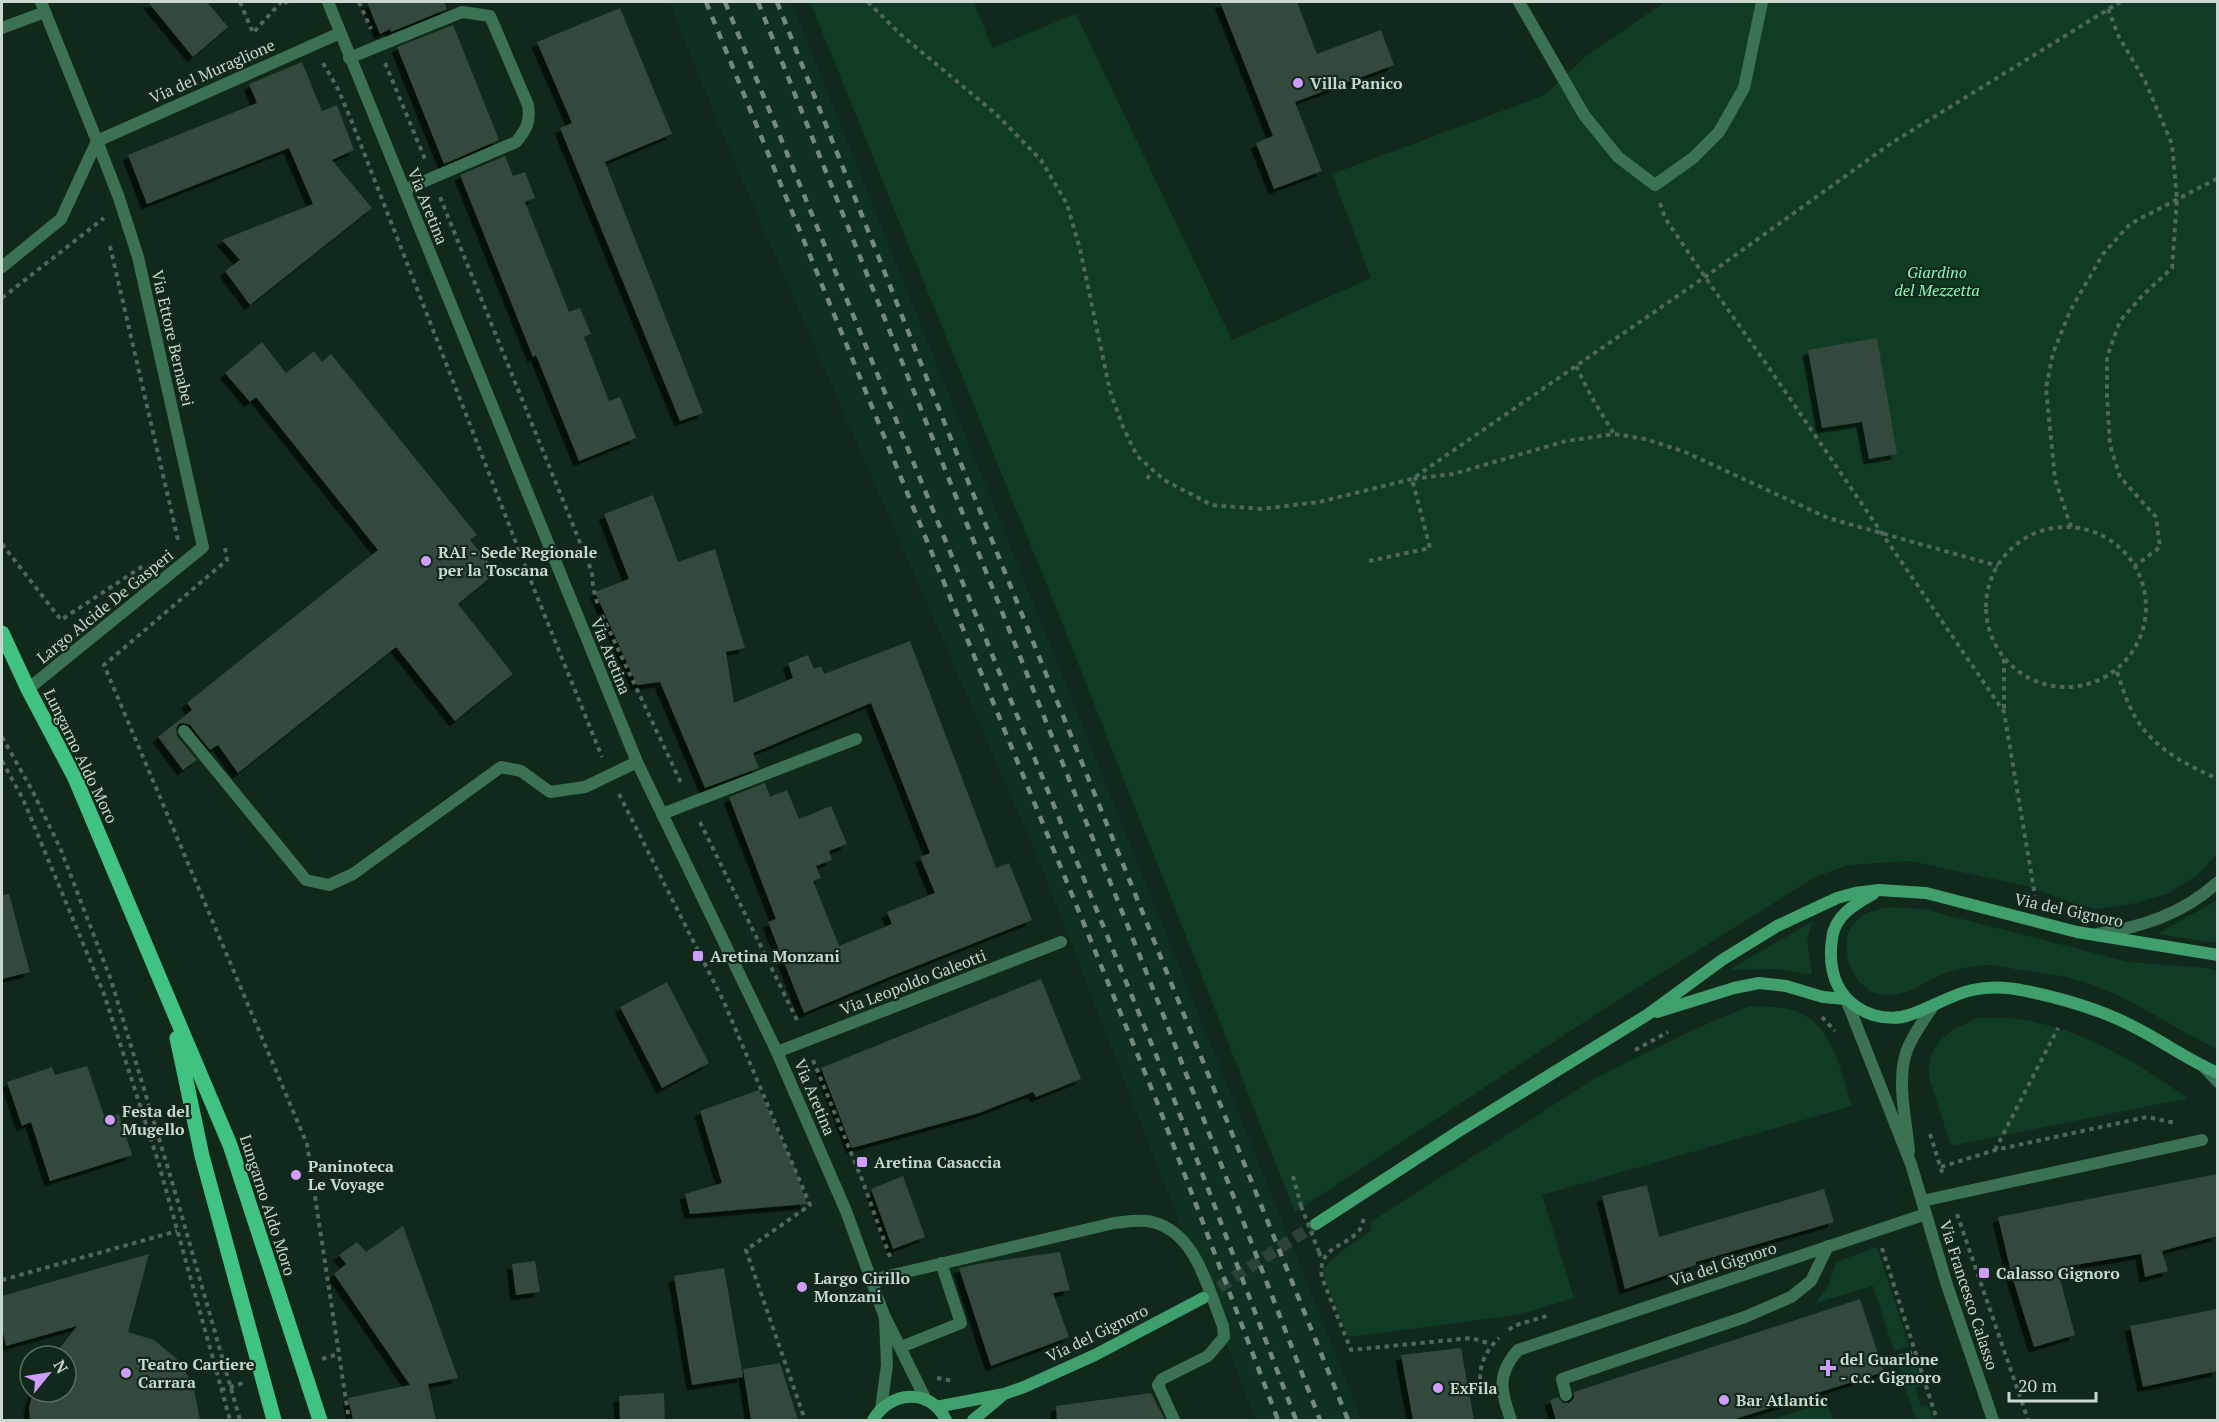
<svg xmlns="http://www.w3.org/2000/svg" width="2219" height="1422" viewBox="0 0 2219 1422" font-family="'PT Serif',serif">
<defs>
<filter id="shadow"><feDropShadow dx="-5.5" dy="5.5" stdDeviation="0" flood-color="#0009"/></filter>
</defs>
<rect width="100%" height="100%" fill="#10291b"/>
<!-- built -->
<path fill="#10311f" d="M 669,2 L 791,2 L 1362,1420 L 1256,1420 L 1038,858 L 734,161 Z"/>
<!-- green -->
<path fill="#103c26" d="M 810,2 L 974,2 L 992,48 L 1076,14 L 1232,340 L 1371,278 L 1332,174 L 1545,95 L 1586,56 L 1665,2 L 2217,2 L 2217,854 L 2196,876 L 2169,893 L 2136,903 L 2098,909 L 2076,904 L 2026,886 L 1910,861 L 1848,865 L 1815,877 L 1607,1007 L 1295,1212 L 1057,610 Z
M 2217,900 L 2217,943 L 2157,934 Z
M 1891,907 L 1923,909 L 2129,962 L 2206,968 L 2217,971 L 2217,1049 C 2174,1029 2133,998 2087,983 C 2065,975 2042,973 2019,970 C 2008,968 1994,964 1983,965 C 1971,966 1954,970 1943,974 C 1922,982 1904,1000 1879,994 C 1852,988 1836,944 1854,923 C 1864,911 1877,910 1891,907 Z
M 1813,921 L 1807,940 L 1812,975 L 1777,969 L 1729,970 Z
M 1750,1006 C 1762,1007 1776,1006 1788,1009 C 1832,1018 1840,1070 1852,1106 L 1542,1195 L 1574,1298 L 1518,1315 L 1348,1337 L 1324,1277 L 1323,1269 L 1342,1251 L 1371,1231 L 1372,1221 L 1597,1077 L 1693,1030 Z
M 1978,1018 C 1991,1018 2006,1017 2019,1019 C 2087,1030 2133,1061 2188,1098 L 1951,1146 L 1929,1077 C 1927,1042 1948,1031 1978,1018 Z
M 1877,1247 L 1909,1346 L 1894,1351 L 1873,1286 L 1816,1303 L 1829,1284 L 1836,1262 Z
M 1913,1356 L 1923,1384 L 1915,1387 L 1921,1407 L 1928,1405 L 1934,1420 L 1916,1420 L 1897,1361 Z
M 1827,1402 L 1833,1420 L 1771,1420 Z"/>
<!-- building -->
<path fill="#304a3a" filter="url(#shadow)" d="M 148,2 L 207,2 L 228,27 L 193,57 Z
M 367,2 L 444,2 L 447,9 L 391,32 L 390,29 L 380,34 Z
M 1220,2 L 1297,2 L 1317,54 L 1381,30 L 1394,65 L 1295,102 L 1322,171 L 1274,189 L 1256,143 L 1273,136 Z
M 620,8 L 672,134 L 605,162 L 703,413 L 680,421 L 560,128 L 572,123 L 537,42 Z
M 453,25 L 499,140 L 444,164 L 397,47 Z
M 302,62 L 322,111 L 337,105 L 354,150 L 332,160 L 372,208 L 250,305 L 225,271 L 240,260 L 222,240 L 313,204 L 289,148 L 147,204 L 128,155 L 257,103 L 249,84 Z
M 505,156 L 513,176 L 525,172 L 535,198 L 525,202 L 569,312 L 580,308 L 591,334 L 584,337 L 609,401 L 620,397 L 636,438 L 579,461 L 536,355 L 533,357 L 460,175 Z
M 1877,338 L 1897,454 L 1869,459 L 1862,422 L 1822,428 L 1808,350 Z
M 262,342 L 286,373 L 314,351 L 322,362 L 331,354 L 477,535 L 470,540 L 497,572 L 458,604 L 513,674 L 455,721 L 396,647 L 238,773 L 218,745 L 210,750 L 190,725 L 183,723 L 179,724 L 176,729 L 177,736 L 197,760 L 183,770 L 158,737 L 192,710 L 187,703 L 378,550 L 256,397 L 250,402 L 225,373 Z
M 653,495 L 678,562 L 715,549 L 745,648 L 726,652 L 734,703 L 793,678 L 788,663 L 808,655 L 814,669 L 821,666 L 824,674 L 910,641 L 996,868 L 1009,863 L 1032,920 L 889,977 L 804,1013 L 768,922 L 776,919 L 729,797 L 765,783 L 770,797 L 787,790 L 799,819 L 831,806 L 847,844 L 829,851 L 832,860 L 816,866 L 821,878 L 813,881 L 839,946 L 892,924 L 887,912 L 935,893 L 920,857 L 930,853 L 871,703 L 753,753 L 759,768 L 705,788 L 660,682 L 637,685 L 595,592 L 629,579 L 604,514 Z
M 9,894 L 30,972 L 2,979 L 2,895 Z
M 1041,979 L 1081,1079 L 1036,1097 L 1033,1092 L 979,1113 L 852,1148 L 821,1068 Z
M 667,982 L 709,1063 L 662,1088 L 620,1007 Z
M 87,1066 L 105,1118 L 119,1114 L 132,1155 L 50,1181 L 31,1122 L 22,1126 L 7,1082 L 52,1067 L 55,1075 Z
M 759,1090 L 795,1169 L 807,1204 L 690,1214 L 685,1194 L 722,1183 L 700,1111 Z
M 2217,1174 L 2217,1236 L 2162,1251 L 2168,1271 L 2145,1277 L 2141,1254 L 2057,1268 L 2075,1335 L 2034,1347 L 2012,1276 L 1998,1217 Z
M 903,1176 L 925,1237 L 893,1249 L 871,1189 Z
M 1647,1185 L 1659,1237 L 1824,1189 L 1834,1222 L 1696,1262 L 1696,1265 L 1625,1289 L 1602,1196 Z
M 403,1226 L 458,1378 L 428,1384 L 436,1420 L 353,1420 L 348,1398 L 410,1385 L 334,1274 L 346,1264 L 339,1255 L 357,1242 L 366,1252 Z
M 1060,1252 L 1070,1290 L 1053,1293 L 1069,1337 L 991,1366 L 959,1268 L 982,1263 Z
M 149,1254 L 128,1332 L 154,1340 L 179,1361 L 193,1385 L 200,1420 L 30,1420 L 29,1408 L 33,1392 L 66,1392 L 66,1356 L 53,1356 L 77,1326 L 6,1346 L 2,1328 L 2,1296 Z
M 535,1261 L 540,1292 L 516,1295 L 512,1264 Z
M 724,1268 L 743,1377 L 692,1385 L 674,1276 Z
M 1860,1299 L 1884,1372 L 1732,1420 L 1556,1420 L 1550,1400 L 1558,1397 L 1563,1403 L 1569,1403 L 1574,1398 L 1574,1392 Z
M 2217,1309 L 2217,1371 L 2143,1387 L 2130,1326 Z
M 1461,1348 L 1474,1420 L 1413,1420 L 1401,1355 Z
M 780,1363 L 798,1420 L 751,1420 L 743,1369 Z
M 664,1393 L 665,1420 L 620,1420 L 619,1396 Z
M 1151,1393 L 1165,1420 L 1057,1420 L 1056,1406 Z"/>
<g fill="none" stroke-linecap="round" stroke-linejoin="round">
<!-- secondary-tunnel -->
<path stroke="#2c4336" stroke-width="12" stroke-dasharray="12 6" stroke-linecap="butt" d="M 1204,1297 L 1316,1224"/>
<!-- path -->
<path stroke="#51675a" stroke-width="4" stroke-dasharray="4.5 4.5" stroke-linecap="butt" d="M 240,2 L 253,33 L 281,2
M 286,2 L 287,4
M 359,2 L 371,29
M 868,2 L 900,34 L 996,114 L 1041,160 L 1067,204 L 1080,249 L 1110,391 L 1123,427 L 1137,456 L 1164,480 L 1212,505 L 1261,509 L 1319,502 L 1412,479 L 1705,277 L 1890,144 L 2120,2
M 2108,9 L 2119,37 L 2145,81 L 2172,144 L 2177,200 L 2172,268 L 2143,295 L 2120,321 L 2107,357 L 2107,396 L 2110,445 L 2120,477 L 2156,517 L 2160,547 L 2135,566
M 323,63 L 338,89 L 352,122 L 536,594 L 602,757
M 385,63 L 425,159
M 440,197 L 592,572 L 593,587 L 598,606
M 1660,203 L 1665,218 L 1705,277 L 1767,365 L 2004,712 L 2035,896
M 110,246 L 178,540
M 2,298 L 104,218
M 1576,366 L 1591,396 L 1614,434
M 1147,479 L 1152,471
M1986 607a80 80 0 1 1 160 0a80 80 0 1 1-160 0Z
M 2071,527 L 2055,479 L 2046,388 L 2053,353 L 2070,311 L 2103,254 L 2130,224 L 2218,178
M 2,544 L 61,620 L 143,566
M 225,548 L 227,560 L 104,665 L 307,1144 L 349,1420
M 1369,561 L 1430,548 L 1412,479 L 1453,474 L 1566,441 L 1614,434 L 1645,439 L 1685,452 L 1828,518 L 1998,566
M 602,615 L 682,785
M 2004,659 L 2004,711
M 2117,672 C 2121,684 2125,696 2130,707 C 2147,745 2182,763 2218,779
M 2,737 L 32,790 L 61,850 L 111,980 L 173,1185 L 240,1420
M 2,761 L 23,799 L 104,994 L 158,1161 L 230,1420
M 619,794 L 724,1002 L 810,1205 L 746,1250 L 805,1420
M 700,822 L 798,1022
M 1822,1017 L 1835,1031
M 1635,1050 L 1668,1032
M 813,1060 L 863,1182 L 890,1257
M 1930,1134 L 1943,1175
M 1995,1150 L 2058,1028
M 1941,1167 L 1995,1150 L 2147,1117 L 2175,1123
M 1293,1176 L 1301,1206
M 1957,1214 L 2028,1420
M 1364,1219 C 1362,1223 1361,1229 1358,1232 C 1343,1248 1317,1247 1322,1278 L 1351,1350 L 1471,1338 L 1491,1344
M 1882,1248 L 1937,1420
M 1319,1252 L 1322,1260
M 2,1280 L 177,1231
M 1509,1330 L 1513,1326 L 1550,1315
M 322,1359 L 338,1354
M 1882,1362 L 1916,1351
M 937,1378 L 953,1381
M 1480,1379 C 1480,1363 1487,1349 1499,1338
M 221,1390 L 243,1383"/>
<!-- service -->
<path stroke="#3a7253" stroke-width="12" d="M 41,2 L 97,141
M 1519,2 L 1584,115 L 1618,157 L 1655,185 L 1693,158 L 1719,132 L 1744,88 L 1762,2
M 2,28 L 45,12
M 349,58 L 462,12 L 490,16 L 528,105 C 531,122 526,130 516,142 L 404,190
M 184,731 L 306,880 L 329,885 L 353,874 L 501,767 L 521,771 L 550,792 L 585,787 L 637,762
M 662,814 L 856,739
M 872,1280 L 1114,1223 C 1125,1222 1141,1219 1152,1222 C 1196,1232 1208,1289 1223,1326 L 1224,1337 L 1208,1356 L 1162,1379 L 1158,1385 L 1174,1420
M 901,1347 L 961,1323 L 941,1263
M 1566,1395 L 1562,1379 L 1745,1317 L 1791,1297 L 1811,1281 L 1828,1246"/>
<!-- minor -->
<path stroke="#3a7253" stroke-width="12" d="M 97,141 L 340,33
M 2,267 L 61,219 L 97,141
M 28,689 L 203,547 L 138,257 L 119,198 L 97,141
M 2097,934 C 2142,927 2183,914 2218,882
M 777,1052 L 1061,942
M 2205,1068 L 2218,1082
M 1922,1201 L 2202,1140
M 1511,1420 C 1501,1391 1496,1375 1518,1350 L 1926,1214"/>
<!-- tertiary -->
<path stroke="#3a7253" stroke-width="12" d="M 328,2 L 637,762 L 777,1052 L 846,1211 L 884,1315 L 926,1400
M 1846,999 L 1911,1164 L 1947,1285 L 1993,1420
M 1909,1151 C 1906,1119 1896,1080 1907,1050 C 1913,1034 1924,1020 1933,1006
M 881,1409 L 887,1365 L 885,1319"/>
<!-- secondary -->
<path stroke="#3f9f6d" stroke-width="12" d="M 1873,894 C 1855,904 1834,916 1832,939 C 1827,974 1839,1003 1873,1015 C 1884,1018 1898,1019 1909,1015 C 1931,1008 1950,995 1972,990 C 1990,986 2009,987 2026,991 C 2065,999 2103,1010 2138,1029 C 2165,1043 2190,1061 2218,1073
M 1657,1012 L 1734,988 L 1759,983 L 1786,986 L 1823,997 L 1846,999
M 1316,1224 L 1459,1131 L 1647,1015 L 1722,960 L 1777,926 L 1837,898 L 1855,893 L 1879,890 L 1926,893 L 2077,932 L 2218,955
M 936,1407 L 1004,1394 L 1024,1387 L 1095,1355 L 1203,1298
M 873,1420 C 890,1391 930,1387 946,1420
M 973,1420 L 1003,1395"/>
<!-- primary -->
<path stroke="#40c281" stroke-width="15" d="M 2,633 L 28,689 L 75,778 L 230,1145 L 320,1420
M 177,1038 L 202,1156 L 274,1420"/>
<!-- rail -->
<path stroke="#76897e" stroke-width="4.5" stroke-dasharray="8 8" stroke-linecap="butt" d="M 706,2 L 1157,1102 L 1278,1420
M 725,2 L 1172,1094 L 1296,1420
M 758,2 L 1161,1009 L 1320,1420
M 777,2 L 953,444 L 1348,1420"/>
<!-- path-bridge -->
<path stroke="#51675a" stroke-width="4" stroke-dasharray="4.5 4.5" stroke-linecap="butt" d="M 1301,1206 L 1319,1252"/>
</g>
<!-- markers -->
<g fill="#d09dff" stroke="#10291b" stroke-width="2">
<circle cx="1298" cy="83" r="6"/>
<circle cx="426" cy="561" r="6"/>
<rect x="692" y="950" width="12" height="12" rx="3"/>
<circle cx="110" cy="1120" r="6"/>
<rect x="856" y="1156" width="12" height="12" rx="3"/>
<circle cx="296" cy="1175" r="6"/>
<rect x="1978" y="1267" width="12" height="12" rx="3"/>
<circle cx="802" cy="1287" r="6"/>
<path d="M1825 1359h6v6h6v6h-6v6h-6v-6h-6v-6h6z"/>
<circle cx="126" cy="1373" r="6"/>
<circle cx="1438" cy="1388" r="6"/>
<circle cx="1724" cy="1400" r="6"/>
</g>
<g text-anchor="middle" stroke-width="4.5" stroke-linejoin="round" paint-order="stroke">
<!-- street labels -->
<g font-size="16" fill="#c9d7ce" stroke="#10291b">
<text transform="translate(212 71) rotate(-24)" y="6">Via del Muraglione</text>
<text transform="translate(428 206) rotate(68)" y="6">Via Aretina</text>
<text transform="translate(173 338) rotate(77)" y="6">Via Ettore Bernabei</text>
<text transform="translate(105 606) rotate(-39)" y="6">Largo Alcide De Gasperi</text>
<text transform="translate(611 656) rotate(68)" y="6">Via Aretina</text>
<text transform="translate(81 756) rotate(64)" y="6">Lungarno Aldo Moro</text>
<text transform="translate(2069 910) rotate(12)" y="6">Via del Gignoro</text>
<text transform="translate(913 982) rotate(-21)" y="6">Via Leopoldo Galeotti</text>
<text transform="translate(815 1097) rotate(67)" y="6">Via Aretina</text>
<text transform="translate(268 1205) rotate(72)" y="6">Lungarno Aldo Moro</text>
<text transform="translate(1723 1264) rotate(-18)" y="6">Via del Gignoro</text>
<text transform="translate(1969 1295) rotate(72)" y="6">Via Francesco Calasso</text>
<text transform="translate(1097 1333) rotate(-26)" y="6">Via del Gignoro</text>
</g>
<!-- poi labels -->
<g font-size="16" font-weight="bold" fill="#c9d7ce" stroke="#10291b" text-anchor="start">
<text x="1310" y="89">Villa Panico</text>
<text x="438" y="558">RAI - Sede Regionale<tspan x="438" dy="18">per la Toscana</tspan></text>
<text x="710" y="962">Aretina Monzani</text>
<text x="122" y="1117">Festa del<tspan x="122" dy="18">Mugello</tspan></text>
<text x="874" y="1168">Aretina Casaccia</text>
<text x="308" y="1172">Paninoteca<tspan x="308" dy="18">Le Voyage</tspan></text>
<text x="1996" y="1279">Calasso Gignoro</text>
<text x="814" y="1284">Largo Cirillo<tspan x="814" dy="18">Monzani</tspan></text>
<text x="1840" y="1365">del Guarlone<tspan x="1840" dy="18">- c.c. Gignoro</tspan></text>
<text x="138" y="1370">Teatro Cartiere<tspan x="138" dy="18">Carrara</tspan></text>
<text x="1450" y="1394">ExFila</text>
<text x="1736" y="1406">Bar Atlantic</text>
</g>
<!-- park labels -->
<g font-size="16" font-style="italic" fill="#84fcb9" stroke="#10291b">
<text x="1937" y="278">Giardino<tspan x="1937" dy="18">del Mezzetta</tspan></text>
</g>
</g>
<!-- border -->
<rect width="2219" height="1422" fill="none" stroke="#c9d7ce" stroke-width="6"/>
<!-- north arrow -->
<g transform="translate(48 1374) rotate(60)"><circle r="28" fill="#10291b" stroke="#5a6f63" stroke-width="1.5"/>
<path d="M0-4.5L10 22L0 15L-10 22Z" fill="#d09dff"/>
<text y="-9" font-size="16" font-weight="bold" text-anchor="middle" fill="#c9d7ce">N</text>
</g>
<!-- scale -->
<path d="M2009 1392v9h87v-9" fill="none" stroke="#c9d7ce" stroke-width="3"/>
<text x="2018" y="1392" font-size="18" fill="#c9d7ce" stroke="#10291b" stroke-width="4.5" paint-order="stroke">20 m</text>
</svg>
